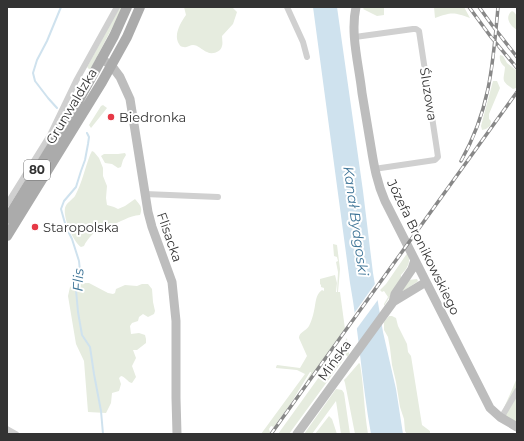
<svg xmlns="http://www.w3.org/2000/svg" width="524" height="441" viewBox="0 0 524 441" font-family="Montserrat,sans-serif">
<rect width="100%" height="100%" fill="#fff"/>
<!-- green -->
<path fill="#e6ecdf" d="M 120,7 L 123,7 L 90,70 L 87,67 Z
M 184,7 L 232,7 L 237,12 L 233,24 L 222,36 C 222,39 223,43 222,46 C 221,52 212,55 207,52 C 202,50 198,45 193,45 C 190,45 187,48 184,47 C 181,47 180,46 179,44 C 173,35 181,22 186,15 Z
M 365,7 L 384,7 L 384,15 L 377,16 L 363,9 Z
M 434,7 L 464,7 L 470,18 C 454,12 451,12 435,18 Z
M 512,11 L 514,12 L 517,16 L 517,30 C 510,26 504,17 512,11 Z
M 500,55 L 503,56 L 507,63 L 517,71 L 517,87 L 516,88 L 513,89 C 500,80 504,81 505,67 C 501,64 499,60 500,55 Z
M 493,81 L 497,81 L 500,88 L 489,114 L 489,119 L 491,121 L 490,126 L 486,129 L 482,130 L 481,126 Z
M 103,105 L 107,108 L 91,128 L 89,125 L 101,106 Z
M 92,151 L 94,152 L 99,158 L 103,168 L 103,176 L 107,186 L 106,198 L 107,205 L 114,207 L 118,209 L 125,206 L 135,199 C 140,205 143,207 140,215 C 129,216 120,222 110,226 C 107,227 104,226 101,227 C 95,231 87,239 84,246 L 81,247 C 73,241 63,218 65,208 C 66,203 72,200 75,196 C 82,183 85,168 90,155 Z
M 125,153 L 126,155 L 123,160 L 121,167 L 118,168 L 112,164 L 105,163 L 101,156 L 104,154 L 118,154 Z
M 333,244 L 337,245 L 340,269 L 338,292 L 340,292 L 345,329 L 301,390 L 311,373 L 311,372 L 310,372 L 291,403 L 274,427 L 271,426 L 269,429 L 270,432 L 269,434 L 261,434 L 305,374 L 297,370 L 276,368 L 276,367 L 277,365 L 300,368 L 307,356 L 299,338 C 299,332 306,331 309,326 C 311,322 313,316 314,311 C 316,303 315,295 322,290 L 324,291 L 324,288 L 321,287 L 321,285 L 320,284 L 320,279 L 335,275 L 337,283 L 336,292 L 337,292 L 338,272 L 336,262 L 338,261 L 337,257 L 334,256 Z
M 408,252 C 411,262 408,268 401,275 L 401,279 L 384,306 L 384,304 L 388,297 L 384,291 L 382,292 L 380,290 L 386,284 Z
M 417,279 L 418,281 L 417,282 L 397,295 L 409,280 Z
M 79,283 L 89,283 L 108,293 L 113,294 L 115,293 L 116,289 L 125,285 L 137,286 L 142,284 L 148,284 L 152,289 L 153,302 L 155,311 L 154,314 L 148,317 L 143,314 L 139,317 L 138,321 L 132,323 L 130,326 L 131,334 L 139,333 L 145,335 L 146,339 L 146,343 L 137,350 L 133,350 L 136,358 L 132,366 L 136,377 L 132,383 C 127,382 126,377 121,376 L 119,378 L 121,384 L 119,391 L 112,393 L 111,403 L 106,413 L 88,412 L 84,361 L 76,344 L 68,296 L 70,287 Z
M 389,316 L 392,316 L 396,318 L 398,326 L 407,344 L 408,352 L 411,356 L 422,425 L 430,431 L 430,434 L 407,434 L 405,431 L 404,419 L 400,407 L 396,382 L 392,365 L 390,348 L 388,337 L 384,330 L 384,322 Z
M 347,338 L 349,354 L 348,357 L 346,355 L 344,351 L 343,352 L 344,357 L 343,360 L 289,434 L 278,434 Z
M 359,363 L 360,364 C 364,387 364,411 368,434 L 355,434 L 345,383 L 344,380 L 346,378 Z
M 517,378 L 517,427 L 500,417 Z
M 336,389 L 342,390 L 344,393 L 350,434 L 341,434 L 336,401 L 312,434 L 304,434 Z
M 329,416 L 332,419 L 337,434 L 315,434 Z"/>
<!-- water -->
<path fill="#cfe2ee" d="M 313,7 L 337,7 L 363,191 L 373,273 L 383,332 L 396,389 L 403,434 L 371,434 C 362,384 359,333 350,283 Z"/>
<!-- pier -->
<path fill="#fff" d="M 377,281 L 380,297 L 355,331 L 353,315 Z"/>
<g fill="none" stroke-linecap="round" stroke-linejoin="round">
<!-- stream -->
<path stroke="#cfe2ee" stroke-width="2" d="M 57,108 L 48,98 L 35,81 L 33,73 L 37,60 L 47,41 L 61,7
M 87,133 L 89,137 L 88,144 L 85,160 L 81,171 L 76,187 L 64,201 L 61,209 L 66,227 L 72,239 L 79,261 L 80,271 L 76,290 L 78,312 L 82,335 L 90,347 L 94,374 L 101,411 L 103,434"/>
<!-- street -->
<path stroke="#d0d0d0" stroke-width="6" d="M 287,7 L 303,42 L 307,57
M 355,37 L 413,29 L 416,29 L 419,31 L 437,150 L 438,157 L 435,160 L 374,169
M 145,194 L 218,197
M 7,204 L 50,135 L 76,81 L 117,7
M 501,418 L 517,391
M 7,429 L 16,434"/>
<!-- secondary -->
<path stroke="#bdbdbd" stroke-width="9" d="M 356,7 C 350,34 359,65 362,93 C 365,111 368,129 371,147 C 374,166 377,183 385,201 L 490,408 L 500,417 L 517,427
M 101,59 L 111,65 L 120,77 L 130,99 L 148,212 L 152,227 L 172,282 L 176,321 L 176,398 L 177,434
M 393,302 L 426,282
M 297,434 L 393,302 L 395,294 L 412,269 L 415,260"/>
<!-- primary -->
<path stroke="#ababab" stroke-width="10" d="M 7,219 L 68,120 L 114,36 L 127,7
M 7,236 L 102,82 L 127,37 L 140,7"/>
<!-- rail casing -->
<g stroke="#888" stroke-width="3.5">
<path id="rail" d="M 469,7 L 491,37 L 517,68
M 479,7 L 492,25 L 517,57
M 461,161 C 490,110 493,64 498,7
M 271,434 L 517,92"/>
</g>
<!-- rail -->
<use href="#rail" stroke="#fff" stroke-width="2" stroke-dasharray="6" stroke-linecap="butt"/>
</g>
<!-- markers -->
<g fill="#e63946" stroke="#fff" stroke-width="1.5">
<circle cx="111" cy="117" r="4"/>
<circle cx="35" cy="227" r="4"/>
</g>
<g text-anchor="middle" stroke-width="4" stroke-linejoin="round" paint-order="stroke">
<!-- shield labels -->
<rect fill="#fff" stroke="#707070" stroke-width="1" x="24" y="160" width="26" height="20" rx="3"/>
<g font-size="12" font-weight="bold" fill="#333">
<text x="37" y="174">80</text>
</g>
<!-- street labels -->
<g font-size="13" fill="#333" stroke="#fff">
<text transform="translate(429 94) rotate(81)" y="5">Śluzowa</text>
<text transform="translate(71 106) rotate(-59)" y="5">Grunwaldzka</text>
<text transform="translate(170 237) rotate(71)" y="5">Flisacka</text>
<text transform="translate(424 247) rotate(64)" y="5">Józefa Bronikowskiego</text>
<text transform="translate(334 360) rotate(-54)" y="5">Mińska</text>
</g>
<!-- poi labels -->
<g font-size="13" fill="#333" stroke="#fff" text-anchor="start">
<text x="119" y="122">Biedronka</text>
<text x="43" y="232">Staropolska</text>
</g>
<!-- water labels -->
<g font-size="14" font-style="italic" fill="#3f7597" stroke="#fff">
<text transform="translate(356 221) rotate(82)" y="5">Kanał Bydgoski</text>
<text transform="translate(78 280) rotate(-87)" y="5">Flis</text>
</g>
</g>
<!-- border -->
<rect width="524" height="441" fill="none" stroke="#333333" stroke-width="16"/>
</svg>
